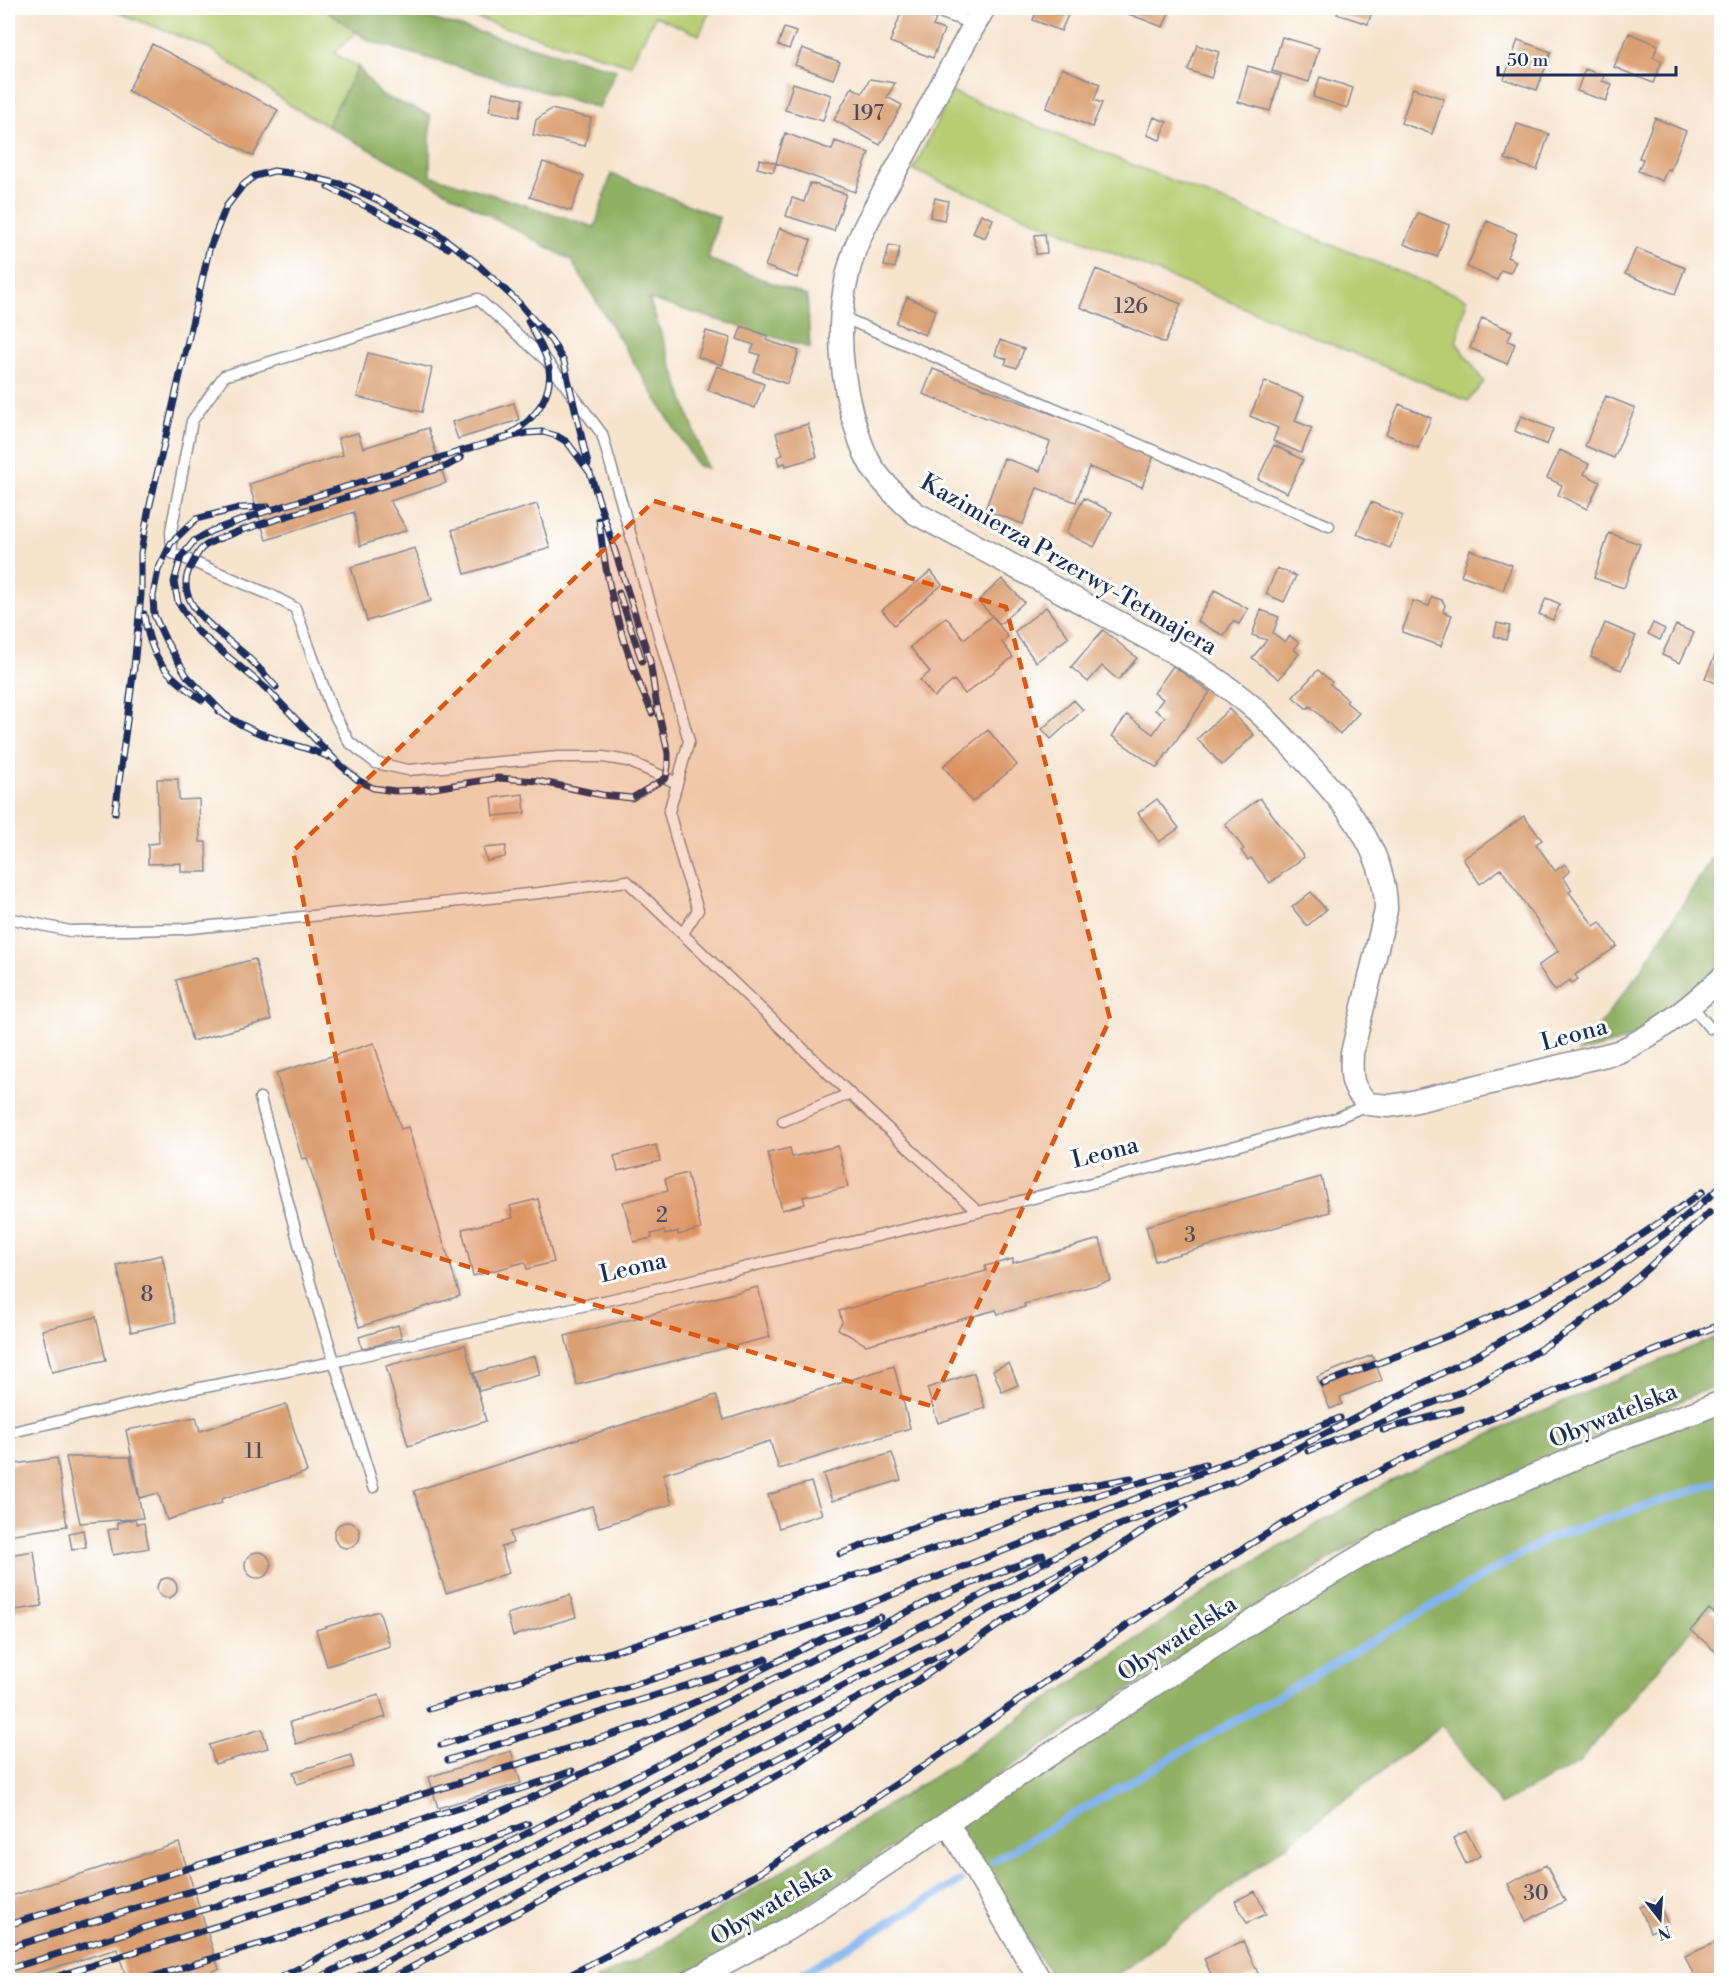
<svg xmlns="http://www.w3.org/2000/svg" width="1729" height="1988" viewBox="0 0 1729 1988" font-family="'Libre Bodoni',serif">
<rect width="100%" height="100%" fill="#fff"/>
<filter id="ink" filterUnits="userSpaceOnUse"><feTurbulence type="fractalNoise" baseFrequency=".0167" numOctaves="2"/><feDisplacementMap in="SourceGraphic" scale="12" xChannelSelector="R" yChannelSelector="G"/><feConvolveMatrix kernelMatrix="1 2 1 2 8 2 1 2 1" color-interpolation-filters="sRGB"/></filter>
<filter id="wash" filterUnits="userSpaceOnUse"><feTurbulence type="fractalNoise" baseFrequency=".008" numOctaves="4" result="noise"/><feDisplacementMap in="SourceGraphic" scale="24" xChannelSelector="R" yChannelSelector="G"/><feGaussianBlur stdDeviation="1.35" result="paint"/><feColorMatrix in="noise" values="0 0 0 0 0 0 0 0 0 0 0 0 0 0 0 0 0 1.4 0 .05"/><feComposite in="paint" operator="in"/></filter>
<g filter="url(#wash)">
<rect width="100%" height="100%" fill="#f6e4cd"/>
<!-- green -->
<path fill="#b6cd72" stroke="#687e68" stroke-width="1.5" d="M 107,8 L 382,8 L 334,53 L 358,67 L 327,126 L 290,105 L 209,48 Z
M 433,8 L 711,8 L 699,35 L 655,16 L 630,65 L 459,13 Z
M 952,92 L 1467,299 L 1456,342 L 1484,382 L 1468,401 L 913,170 Z"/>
<!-- forest -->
<path fill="#90b064" stroke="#567061" stroke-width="1.5" d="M 323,8 L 392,8 L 616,70 L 599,108 L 369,41 Z
M 358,67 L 381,95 L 430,115 L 430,175 L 595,227 L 611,174 L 719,217 L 708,259 L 807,296 L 810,348 L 649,299 L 707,468 L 697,465 L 571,260 L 327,126 Z
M 1721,851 L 1721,965 L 1677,1005 L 1629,1039 L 1578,1053 L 1637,976 L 1712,858 Z
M 1721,1335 L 1721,1383 L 1352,1545 L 1033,1752 L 756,1938 L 673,1980 L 595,1980 L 643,1957 L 930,1779 L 1213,1587 L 1385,1484 L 1516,1422 Z
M 1721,1402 L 1721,1603 L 1709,1609 L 1579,1762 L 1500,1805 L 1442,1725 L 1110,1980 L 1055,1980 L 948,1824 L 1396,1535 Z"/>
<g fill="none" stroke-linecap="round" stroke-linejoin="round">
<!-- stream -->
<path stroke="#82b4ee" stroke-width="8" d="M 994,1861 L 1549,1538 L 1722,1481
M 791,1980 L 960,1881"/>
</g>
<g id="blocks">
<!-- building -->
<path fill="#daa072" d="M 903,8 L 936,19 L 933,26 L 944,30 L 933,58 L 890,42 Z
M 1038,8 L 1071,8 L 1061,31 L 1033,20 Z
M 1113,8 L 1171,8 L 1163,27 Z
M 1339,8 L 1373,8 L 1368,24 L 1337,14 Z
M 784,28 L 796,32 L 789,49 L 778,45 Z
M 1629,33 L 1658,45 L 1653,57 L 1662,61 L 1653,83 L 1614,67 Z
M 1282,37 L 1319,48 L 1309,82 L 1272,71 Z
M 1518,40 L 1551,52 L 1537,90 L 1504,79 Z
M 152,44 L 278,110 L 253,156 L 128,91 Z
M 1197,45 L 1219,52 L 1211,78 L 1188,70 Z
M 802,48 L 840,62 L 833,79 L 795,65 Z
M 1248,66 L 1281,76 L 1270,111 L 1238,102 Z
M 1062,68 L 1100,84 L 1094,100 L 1102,103 L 1092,127 L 1046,108 Z
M 1585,69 L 1604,76 L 1602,81 L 1612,84 L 1606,101 L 1577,91 Z
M 1320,77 L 1353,88 L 1347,108 L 1313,97 Z
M 870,79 L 895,83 L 887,97 L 902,105 L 880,145 L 834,120 L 852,87 L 862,93 Z
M 793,83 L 831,95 L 823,121 L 785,110 Z
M 1413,88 L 1444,99 L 1432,134 L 1401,123 Z
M 493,92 L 523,99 L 519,117 L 489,111 Z
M 551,109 L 591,118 L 585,146 L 533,135 L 536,120 Z
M 1154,117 L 1167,122 L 1160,140 L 1147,135 Z
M 1655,118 L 1686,131 L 1670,170 L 1667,169 L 1662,181 L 1638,171 L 1643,159 L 1639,158 Z
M 1517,124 L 1549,134 L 1537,170 L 1505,159 Z
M 785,133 L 832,150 L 835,141 L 869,153 L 855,192 L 776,163 Z
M 760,159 L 776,163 L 773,172 L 757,168 Z
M 543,162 L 584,176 L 571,211 L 530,197 Z
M 810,183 L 846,194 L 834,231 L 786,216 L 792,198 L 804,202 Z
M 935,198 L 948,201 L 944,220 L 930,217 Z
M 1418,213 L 1449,225 L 1437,257 L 1404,244 Z
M 981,214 L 993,219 L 985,238 L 973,233 Z
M 1487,221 L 1517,234 L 1507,257 L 1516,261 L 1510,273 L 1501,270 L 1497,280 L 1467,267 Z
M 780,228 L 811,240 L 797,278 L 765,266 Z
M 1045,234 L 1047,253 L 1036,254 L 1035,235 Z
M 889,245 L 900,247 L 895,268 L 884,266 Z
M 1636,248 L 1685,268 L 1675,294 L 1625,274 Z
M 1096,269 L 1181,304 L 1165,343 L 1080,307 Z
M 907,297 L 936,310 L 925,335 L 896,323 Z
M 1482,318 L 1512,331 L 1508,341 L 1515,344 L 1507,364 L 1470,348 Z
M 742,326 L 768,336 L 766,340 L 799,351 L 787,384 L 754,372 L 760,355 L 751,352 L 754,345 L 737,339 Z
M 706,331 L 731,338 L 722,365 L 698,357 Z
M 1000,340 L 1024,349 L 1017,368 L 1005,364 L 1007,359 L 995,355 Z
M 368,353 L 432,368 L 422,412 L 357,397 Z
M 717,366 L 764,384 L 755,408 L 708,390 Z
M 933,369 L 1155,453 L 1142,487 L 1089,467 L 1076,502 L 1037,488 L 1023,524 L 985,510 L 1004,458 L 1040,471 L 1050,442 L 923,394 Z
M 1265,381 L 1304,397 L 1295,421 L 1312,428 L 1301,453 L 1273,441 L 1278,428 L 1250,416 Z
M 1606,396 L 1635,408 L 1614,458 L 1585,446 Z
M 514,403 L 519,420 L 458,439 L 452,422 Z
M 1399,404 L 1431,418 L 1418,448 L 1386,434 Z
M 1521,416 L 1553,429 L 1547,445 L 1515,431 Z
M 808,424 L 817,457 L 786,466 L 785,463 L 779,465 L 777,457 L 783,455 L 776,433 Z
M 428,428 L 446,483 L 390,501 L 407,530 L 360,546 L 354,512 L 266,540 L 249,484 L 343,455 L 338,438 L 358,433 L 363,448 Z
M 1274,445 L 1303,460 L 1287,493 L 1258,479 Z
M 1560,450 L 1589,464 L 1584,474 L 1600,482 L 1587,509 L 1558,495 L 1562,485 L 1547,478 Z
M 1084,498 L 1112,512 L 1094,547 L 1066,533 Z
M 1371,502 L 1403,516 L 1390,548 L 1357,534 Z
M 537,504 L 550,548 L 465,574 L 452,530 Z
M 1609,533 L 1640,544 L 1624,588 L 1594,578 Z
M 415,548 L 431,601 L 367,621 L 351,567 Z
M 1470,550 L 1512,565 L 1503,590 L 1461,575 Z
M 1277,568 L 1296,576 L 1284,602 L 1266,594 Z
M 931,571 L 942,585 L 894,625 L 882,610 Z
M 1002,579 L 1024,602 L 1000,624 L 978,601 Z
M 1215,590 L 1248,609 L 1239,624 L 1233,621 L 1224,636 L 1197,621 Z
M 1432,597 L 1442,600 L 1445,605 L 1443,612 L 1452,615 L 1441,646 L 1402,632 L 1413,601 L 1429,606 Z
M 1546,598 L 1560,604 L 1553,620 L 1539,614 Z
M 1046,607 L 1069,637 L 1036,662 L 1014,632 Z
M 1261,610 L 1279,617 L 1273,633 L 1285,642 L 1290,636 L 1299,643 L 1294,649 L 1299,654 L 1279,679 L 1252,658 L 1267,640 L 1252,635 Z
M 992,616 L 1008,637 L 1002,642 L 1013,657 L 965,694 L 954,680 L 934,697 L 920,680 L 930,672 L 910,647 L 946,617 L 964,639 Z
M 1497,623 L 1510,626 L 1506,640 L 1494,636 Z
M 1605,623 L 1636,636 L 1621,670 L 1591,657 Z
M 1653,623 L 1665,629 L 1660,640 L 1648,634 Z
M 1676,625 L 1694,633 L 1680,663 L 1662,655 Z
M 1103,630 L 1137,658 L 1118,680 L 1102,666 L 1088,682 L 1071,667 Z
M 1718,649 L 1722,650 L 1722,686 L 1705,678 Z
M 1173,666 L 1210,692 L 1157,768 L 1112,736 L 1127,715 L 1153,734 L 1165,717 L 1155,710 L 1163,699 L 1154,693 Z
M 1318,670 L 1332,682 L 1330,684 L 1348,700 L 1346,702 L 1359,713 L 1340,734 L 1310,706 L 1307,709 L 1293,697 Z
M 1074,700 L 1083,710 L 1051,739 L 1042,729 Z
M 1229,709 L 1254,735 L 1222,765 L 1197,739 Z
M 988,730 L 1017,765 L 972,802 L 943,766 Z
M 157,779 L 178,779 L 179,800 L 199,799 L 200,842 L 206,842 L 207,872 L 181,872 L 181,863 L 148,864 L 148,844 L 159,843 Z
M 523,794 L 525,813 L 494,816 L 492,798 Z
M 1260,798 L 1304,857 L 1270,883 L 1251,858 L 1248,860 L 1241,851 L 1244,849 L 1225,824 Z
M 1157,799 L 1179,828 L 1159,842 L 1138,813 Z
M 1524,816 L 1542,840 L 1536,844 L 1555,871 L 1565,864 L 1570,871 L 1563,877 L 1572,890 L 1569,892 L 1594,926 L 1600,922 L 1617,946 L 1575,975 L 1578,979 L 1572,983 L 1570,980 L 1555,991 L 1538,966 L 1558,951 L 1501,869 L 1480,884 L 1463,859 Z
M 506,846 L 505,857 L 487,861 L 483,848 Z
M 1311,892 L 1326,910 L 1307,926 L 1292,907 Z
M 255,959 L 271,1020 L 192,1041 L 176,980 Z
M 374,1043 L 401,1129 L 408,1127 L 460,1296 L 359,1327 L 307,1158 L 302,1159 L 276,1073 Z
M 656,1145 L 660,1161 L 618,1171 L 614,1156 Z
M 838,1146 L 848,1187 L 803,1197 L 805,1204 L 782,1210 L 768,1153 L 790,1148 L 792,1157 Z
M 687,1173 L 701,1229 L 678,1235 L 678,1231 L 665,1235 L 664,1231 L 651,1234 L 652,1238 L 634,1242 L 623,1202 L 668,1191 L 665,1179 Z
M 1321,1177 L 1330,1212 L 1155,1261 L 1146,1226 Z
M 538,1199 L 554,1262 L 527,1269 L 525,1262 L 473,1276 L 462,1229 L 513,1218 L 510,1206 Z
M 1100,1239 L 1111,1281 L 1024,1304 L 1025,1307 L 998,1314 L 996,1310 L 866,1345 L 838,1329 L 842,1322 L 839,1311 L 986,1271 L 985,1266 L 1013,1259 L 1013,1263 Z
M 162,1255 L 176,1322 L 131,1332 L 117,1265 Z
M 758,1287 L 770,1337 L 577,1385 L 565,1336 Z
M 96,1317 L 106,1360 L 52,1372 L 42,1330 Z
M 398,1325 L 402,1338 L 362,1349 L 359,1337 Z
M 465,1345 L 486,1421 L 408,1446 L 386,1366 Z
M 1372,1355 L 1382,1380 L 1340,1397 L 1342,1404 L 1330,1409 L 1317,1377 Z
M 535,1356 L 540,1375 L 479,1391 L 474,1373 Z
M 1009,1363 L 1018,1385 L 1002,1392 L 993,1370 Z
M 894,1366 L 910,1428 L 779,1469 L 770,1441 L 663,1474 L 672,1504 L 599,1527 L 592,1506 L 510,1532 L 513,1543 L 501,1547 L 509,1573 L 446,1593 L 414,1491 L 716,1395 L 724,1420 Z
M 974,1373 L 985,1408 L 938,1423 L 927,1388 Z
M 286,1404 L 307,1472 L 221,1499 L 222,1503 L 167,1520 L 158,1493 L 140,1498 L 126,1430 L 196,1417 L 200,1431 Z
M 892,1453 L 901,1480 L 832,1501 L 823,1474 Z
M 66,1457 L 130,1457 L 143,1518 L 80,1523 Z
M 57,1458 L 67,1526 L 8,1535 L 8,1465 Z
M 811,1482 L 822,1514 L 779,1528 L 768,1495 Z
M 135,1519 L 137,1524 L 144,1523 L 149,1548 L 113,1555 L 108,1530 L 118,1528 L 117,1523 Z
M334 1535a13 13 0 1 1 26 0a13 13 0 1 1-26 0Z
M 83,1530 L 86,1547 L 72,1550 L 69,1533 Z
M 34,1551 L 42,1606 L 8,1611 L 8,1555 Z
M245 1565a13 13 0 1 1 26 0a13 13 0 1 1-26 0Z
M157 1588a10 10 0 1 1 20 0a10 10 0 1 1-20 0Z
M 570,1595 L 576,1617 L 513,1636 L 507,1614 Z
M 1709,1609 L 1722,1620 L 1722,1657 L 1691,1630 Z
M 379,1611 L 390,1646 L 327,1666 L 316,1630 Z
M 379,1695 L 386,1717 L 296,1744 L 290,1722 Z
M 262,1729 L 268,1748 L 215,1764 L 209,1745 Z
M 511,1751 L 521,1783 L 438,1808 L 429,1777 Z
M 351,1755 L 354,1767 L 297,1784 L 293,1772 Z
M 1466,1831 L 1480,1856 L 1466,1864 L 1453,1838 Z
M 179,1843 L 219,1969 L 184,1980 L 127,1980 L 117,1949 L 12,1980 L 8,1967 L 8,1897 Z
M 1546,1865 L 1565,1901 L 1526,1921 L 1508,1884 Z
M 1255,1891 L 1266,1914 L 1247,1923 L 1235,1901 Z
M 1657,1900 L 1668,1924 L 1650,1932 L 1640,1907 Z
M 1722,1940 L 1722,1977 L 1713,1980 L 1696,1980 L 1685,1956 Z
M 1243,1941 L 1258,1973 L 1242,1980 L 1214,1980 L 1204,1959 Z"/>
</g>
</g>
<g filter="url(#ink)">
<use href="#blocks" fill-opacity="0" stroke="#888a96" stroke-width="1.5"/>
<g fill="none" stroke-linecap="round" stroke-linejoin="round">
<!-- lane casing -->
<g stroke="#888a96" stroke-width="13">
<path id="lane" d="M 928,8 L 974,24
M 842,317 L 1329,526
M 677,783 L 628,761 L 603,757 L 558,757 L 408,770 L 376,763 L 349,742 L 331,708 L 295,608 L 271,595 L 172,553 L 171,531 L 192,421 L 224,376 L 478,299 L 547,361 L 602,434 L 689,741 L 669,812 L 684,867 L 698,910 L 683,933
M 8,918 L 70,931 L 182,929 L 539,893 L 627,881 L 846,1090 L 978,1212
M 1691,1005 L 1710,1028
M 260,1098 L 306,1270 L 373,1487
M 783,1121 L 849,1094
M 8,1433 L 195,1389 L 333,1362 L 613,1299 L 978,1212 L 1232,1147 L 1337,1118 L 1369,1104"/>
</g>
<!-- street casing -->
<g stroke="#888a96" stroke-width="25">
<path id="street" d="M 984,8 C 957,55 931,104 906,152 C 889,184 868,215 855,249 C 836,303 838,361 852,415 C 858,434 863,453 874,470 C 886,486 900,500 915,513 L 1177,654 C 1205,671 1232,689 1256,710 C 1271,723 1284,738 1298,753 C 1338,795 1387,848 1386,910 L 1352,1053 C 1351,1076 1350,1088 1369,1104 L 1389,1106 L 1408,1103 L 1618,1052 C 1658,1034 1689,1007 1722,978
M 948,1824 L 1040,1980
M 693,1980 L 795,1925 L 1161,1680 L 1277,1606 L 1396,1535 L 1608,1444 L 1722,1402"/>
</g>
<!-- lane -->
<use href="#lane" stroke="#fff" stroke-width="10"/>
<!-- street -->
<use href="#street" stroke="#fff" stroke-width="22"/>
<!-- rail casing -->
<g stroke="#1b2f5e" stroke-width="7">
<path id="rail" d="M 328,187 L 448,248
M 543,432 L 557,436 L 567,442 L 590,473 L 650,661 L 656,701 L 668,753 L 668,766 L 666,778 L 632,798 L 602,795 L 538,781 L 498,778 L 422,790 L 395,791 L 373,788 L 358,780 L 337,762 L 269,691 L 196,630 L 178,602 L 174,582 L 181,557 L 194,541 L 211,531 L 261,513 L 500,439 L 527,433 Z
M 510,434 C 536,420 557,390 547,360 C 542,346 535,334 528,321
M 599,520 C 606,586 624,652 652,713
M 619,593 L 642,661
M 144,614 C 151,660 165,674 202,700
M 276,687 C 265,675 254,662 241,651 C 217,630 169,601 192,564 C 196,558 198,550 205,546 C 214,539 228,536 239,531 L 447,466 L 461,458
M 219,711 C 235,722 252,731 270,737 C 291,745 310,748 329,757
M 226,716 L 187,676 L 166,641 L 154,615 L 153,596 L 158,570 L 171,543 L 196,519 L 239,508 L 268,507
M 115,813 L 134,667 L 141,595 L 141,553 L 148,513 L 209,250 L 226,207 L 243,185 L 255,176 L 274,171 L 298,174 L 348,186 L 378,200 L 436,232 L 475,262 L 519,303 L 551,340 L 564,362 L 588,464
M 1323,1384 C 1398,1355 1475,1328 1547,1291 C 1602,1263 1653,1228 1702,1192
M 1383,1430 L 1461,1409
M 1308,1451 L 1461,1392 L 1526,1358 L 1576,1327 L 1638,1277 L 1710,1212
M 840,1554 L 933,1520 L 990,1504 L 1131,1478
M 429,1709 L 888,1565 L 1039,1512 L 1205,1464
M 441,1745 L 720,1658 L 856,1609 L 1340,1418
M 448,1760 L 730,1672 L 766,1659
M 8,1925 L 642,1725 L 700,1700 L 828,1636 L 880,1617
M 8,1948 L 523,1788 L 572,1771
M 8,1969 L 413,1846 L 472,1824 L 529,1799 L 634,1749 L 937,1597 L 1043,1555
M 45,1980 L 460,1850 L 528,1824
M 141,1980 L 307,1930 L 395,1897 L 474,1861 L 1104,1531 L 1234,1481 L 1481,1353 L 1586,1290 L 1667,1232 L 1722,1186
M 276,1980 L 1085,1560
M 315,1980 L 950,1650
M 351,1980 L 838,1727
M 387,1980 L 704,1816 L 795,1765 L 1003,1622 L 1152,1525 L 1186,1507
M 560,1980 C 626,1946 691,1912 755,1875 C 809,1843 861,1807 913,1773 C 1040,1688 1162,1596 1293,1518 C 1429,1439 1576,1382 1722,1324"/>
</g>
<!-- rail -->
<use href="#rail" stroke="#fff" stroke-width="4.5" stroke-dasharray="14" stroke-linecap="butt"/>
</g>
</g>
<!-- marked area -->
<path fill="#de5710" fill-opacity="0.2" stroke="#de5710" stroke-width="4.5" stroke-dasharray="12 8" stroke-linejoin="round" d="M 654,501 L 1006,607 L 1110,1019 L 931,1406 L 373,1238 L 293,851 Z"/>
<g text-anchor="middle" stroke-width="6" stroke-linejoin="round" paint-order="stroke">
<!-- number labels -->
<g font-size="21" fill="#4b4b63">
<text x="868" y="120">197</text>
<text x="1131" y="313">126</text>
<text x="662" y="1222">2</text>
<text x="1190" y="1242">3</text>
<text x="147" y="1301">8</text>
<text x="254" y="1458">11</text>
<text x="1536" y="1900">30</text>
</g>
<!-- street labels -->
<g font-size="24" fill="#1b2f5e" stroke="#fff">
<text transform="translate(1069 564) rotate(30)" y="8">Kazimierza Przerwy-Tetmajera</text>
<text transform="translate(1574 1034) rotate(-15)" y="8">Leona</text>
<text transform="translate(1105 1152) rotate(-14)" y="8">Leona</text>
<text transform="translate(633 1267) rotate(-13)" y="8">Leona</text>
<text transform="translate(1613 1415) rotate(-22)" y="8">Obywatelska</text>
<text transform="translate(1177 1638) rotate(-33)" y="8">Obywatelska</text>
<text transform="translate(771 1904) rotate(-31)" y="8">Obywatelska</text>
</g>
</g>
<!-- margin -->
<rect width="1729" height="1988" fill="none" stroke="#fff" stroke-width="30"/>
<!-- north arrow -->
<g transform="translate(1660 1919) rotate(163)" stroke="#ffffff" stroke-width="4.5" paint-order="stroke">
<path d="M0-4.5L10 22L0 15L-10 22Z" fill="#1b2f5e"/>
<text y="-9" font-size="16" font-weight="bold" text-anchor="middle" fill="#1b2f5e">N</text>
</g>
<!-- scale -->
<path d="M1498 66v9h178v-9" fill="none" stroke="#1b2f5e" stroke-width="3"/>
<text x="1507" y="66" font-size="18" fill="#1b2f5e" stroke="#ffffff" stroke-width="4.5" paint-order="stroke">50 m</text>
</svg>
